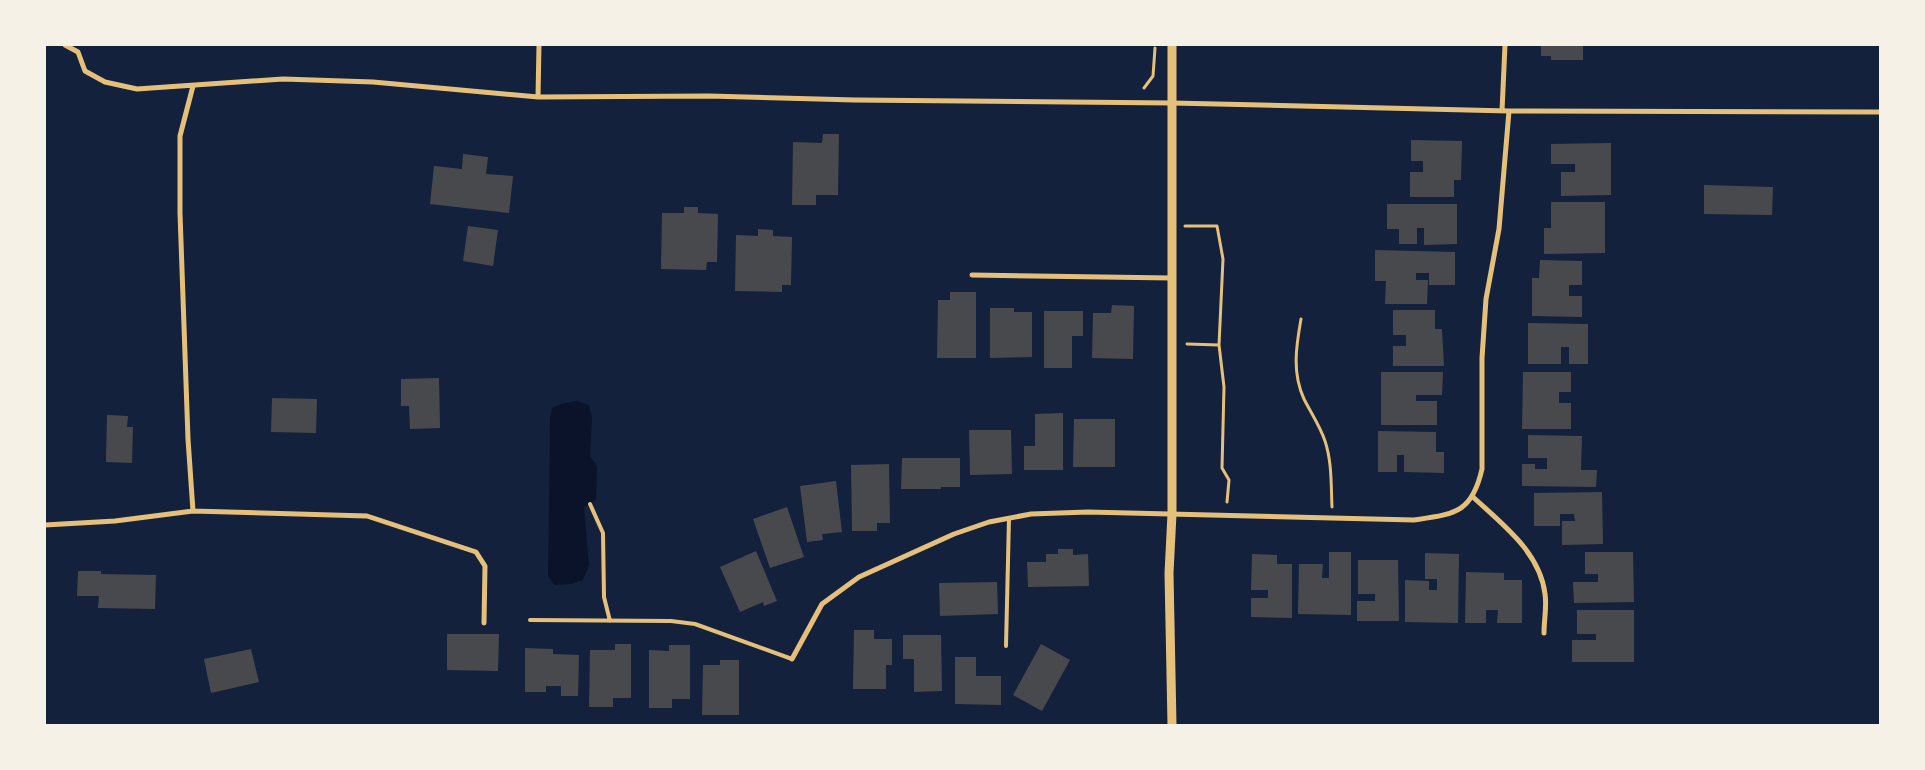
<svg xmlns="http://www.w3.org/2000/svg" width="1925" height="770" viewBox="0 0 1925 770" font-family="'IBM Plex Sans',sans-serif">
<rect width="100%" height="100%" fill="#14213d"/>
<!-- water -->
<path fill="#0b132b" d="M 576,401 L 589,405 L 592,418 L 590,456 L 597,466 L 596,500 L 584,507 L 589,565 L 583,580 L 571,584 L 554,585 L 548,576 L 550,418 L 552,408 L 561,404 Z"/>
<!-- building -->
<path fill="#48494c" d="M 1541,45 L 1583,45 L 1583,60 L 1551,60 L 1551,56 L 1541,56 Z
M 823,134 L 839,134 L 838,195 L 816,195 L 816,205 L 792,205 L 793,142 L 822,143 Z
M 1411,140 L 1462,141 L 1461,180 L 1454,180 L 1454,197 L 1410,197 L 1410,172 L 1423,172 L 1423,161 L 1411,161 Z
M 1611,143 L 1611,195 L 1561,196 L 1561,172 L 1575,172 L 1575,164 L 1551,164 L 1551,144 Z
M 463,154 L 488,157 L 486,174 L 513,176 L 509,213 L 430,204 L 434,166 L 462,169 Z
M 1704,185 L 1773,187 L 1772,215 L 1704,214 Z
M 1551,202 L 1605,202 L 1605,253 L 1544,254 L 1544,228 L 1551,228 Z
M 1387,204 L 1457,204 L 1457,244 L 1424,245 L 1424,228 L 1417,228 L 1417,244 L 1399,244 L 1399,229 L 1387,229 Z
M 684,207 L 698,207 L 698,213 L 718,214 L 717,262 L 707,262 L 706,270 L 661,269 L 662,213 L 684,213 Z
M 468,226 L 498,230 L 493,266 L 463,261 Z
M 758,229 L 773,230 L 773,236 L 792,237 L 791,285 L 782,285 L 782,292 L 735,291 L 736,235 L 758,236 Z
M 1375,250 L 1455,252 L 1455,285 L 1429,285 L 1429,273 L 1416,273 L 1416,280 L 1428,280 L 1427,304 L 1385,304 L 1386,281 L 1375,281 Z
M 1540,260 L 1582,261 L 1582,285 L 1569,285 L 1569,296 L 1582,296 L 1582,317 L 1532,316 L 1532,278 L 1539,278 Z
M 950,292 L 976,292 L 976,358 L 937,358 L 938,300 L 950,300 Z
M 1112,305 L 1134,306 L 1133,359 L 1092,358 L 1093,313 L 1111,313 Z
M 990,308 L 1014,308 L 1014,312 L 1032,312 L 1032,357 L 990,358 Z
M 1393,310 L 1435,310 L 1435,329 L 1442,329 L 1444,366 L 1393,366 L 1393,346 L 1406,346 L 1406,335 L 1393,335 Z
M 1044,311 L 1083,311 L 1083,336 L 1072,336 L 1072,368 L 1044,368 Z
M 1528,323 L 1588,324 L 1588,364 L 1569,364 L 1569,347 L 1561,347 L 1561,364 L 1528,364 Z
M 1381,372 L 1443,372 L 1442,395 L 1416,395 L 1416,401 L 1437,401 L 1437,425 L 1381,425 Z
M 1523,372 L 1571,372 L 1571,392 L 1559,392 L 1559,403 L 1571,403 L 1571,429 L 1522,429 Z
M 439,378 L 440,428 L 410,429 L 409,406 L 401,406 L 401,379 Z
M 272,398 L 317,399 L 316,433 L 271,432 Z
M 1063,413 L 1063,470 L 1024,470 L 1024,446 L 1035,446 L 1035,414 Z
M 107,415 L 128,416 L 127,427 L 133,427 L 132,463 L 106,462 Z
M 1074,419 L 1115,419 L 1115,467 L 1073,467 Z
M 969,430 L 1011,430 L 1012,474 L 970,475 Z
M 1378,431 L 1436,432 L 1436,452 L 1444,452 L 1444,473 L 1404,472 L 1404,455 L 1397,455 L 1397,472 L 1378,472 Z
M 1528,435 L 1582,436 L 1581,470 L 1597,470 L 1596,487 L 1522,486 L 1522,464 L 1535,464 L 1535,469 L 1547,469 L 1547,458 L 1528,458 Z
M 902,458 L 960,458 L 960,487 L 941,487 L 941,489 L 901,489 Z
M 889,464 L 890,523 L 877,523 L 877,531 L 852,531 L 851,465 Z
M 836,481 L 842,532 L 822,534 L 823,540 L 807,542 L 800,486 Z
M 1602,492 L 1603,544 L 1562,545 L 1562,521 L 1575,521 L 1574,514 L 1560,514 L 1560,526 L 1534,526 L 1534,493 Z
M 787,507 L 804,557 L 770,568 L 753,519 Z
M 1058,549 L 1073,549 L 1073,555 L 1088,554 L 1089,586 L 1028,587 L 1027,562 L 1046,562 L 1046,554 L 1058,554 Z
M 756,551 L 777,601 L 764,606 L 763,602 L 740,612 L 720,567 Z
M 1329,552 L 1351,552 L 1351,615 L 1298,614 L 1299,564 L 1323,564 L 1322,578 L 1329,578 Z
M 1585,552 L 1633,552 L 1634,602 L 1574,603 L 1573,582 L 1598,582 L 1598,574 L 1585,574 Z
M 1425,553 L 1459,554 L 1458,623 L 1405,622 L 1405,580 L 1429,581 L 1429,590 L 1437,590 L 1437,579 L 1425,579 Z
M 1252,554 L 1277,555 L 1277,564 L 1292,564 L 1292,618 L 1251,617 L 1251,598 L 1268,598 L 1268,590 L 1251,590 Z
M 1358,560 L 1398,560 L 1399,621 L 1357,621 L 1357,601 L 1375,601 L 1375,594 L 1358,594 Z
M 78,571 L 101,571 L 101,574 L 156,575 L 155,609 L 98,608 L 99,596 L 77,596 Z
M 1466,572 L 1504,573 L 1504,580 L 1522,580 L 1522,623 L 1497,623 L 1498,610 L 1486,610 L 1486,623 L 1465,623 Z
M 997,582 L 998,614 L 940,616 L 939,583 Z
M 1577,610 L 1634,610 L 1634,662 L 1572,662 L 1572,640 L 1596,640 L 1596,634 L 1577,634 Z
M 854,630 L 874,630 L 874,639 L 892,639 L 892,665 L 886,665 L 886,689 L 853,689 Z
M 447,634 L 499,634 L 498,671 L 447,670 Z
M 903,635 L 941,635 L 942,691 L 914,692 L 914,659 L 903,659 Z
M 615,644 L 631,644 L 631,698 L 613,698 L 613,707 L 589,707 L 590,650 L 615,650 Z
M 1041,644 L 1070,660 L 1042,711 L 1013,695 Z
M 669,645 L 690,645 L 690,699 L 672,699 L 672,708 L 649,708 L 649,650 L 669,651 Z
M 525,648 L 553,649 L 553,654 L 579,655 L 578,696 L 561,696 L 561,686 L 546,686 L 546,692 L 525,692 Z
M 251,649 L 259,682 L 211,693 L 204,659 Z
M 955,657 L 976,657 L 976,676 L 1001,676 L 1001,705 L 955,704 Z
M 720,660 L 739,660 L 739,715 L 702,715 L 703,665 L 720,665 Z"/>
<g fill="none" stroke-linecap="round" stroke-linejoin="round">
<!-- path -->
<path stroke="#e5c07b" stroke-width="3" d="M 1144,88 L 1153,76 L 1155,48
M 1185,226 L 1217,226 L 1223,259 L 1219,345 L 1224,387 L 1222,468 L 1229,480 L 1227,502
M 1301,319 C 1296,347 1292,373 1304,399 C 1311,413 1320,426 1325,441 C 1332,462 1331,485 1332,507
M 1187,344 L 1219,345"/>
<!-- service -->
<path stroke="#e5c07b" stroke-width="4" d="M 590,504 L 603,533 L 604,597 L 610,621
M 530,620 L 671,621 L 695,624 L 792,659
M 1006,646 L 1009,518"/>
<!-- minor -->
<path stroke="#e5c07b" stroke-width="5" d="M 65,45 L 78,52 L 85,71 L 105,82 L 137,89 L 283,79 L 373,82 L 538,97 L 709,96 L 855,100 L 1172,103 L 1509,111 L 1880,112
M 193,86 L 180,136 L 180,213 L 188,439 L 193,511
M 538,97 L 539,45
M 1502,111 L 1505,45
M 972,275 L 1172,278
M 1473,497 C 1502,524 1540,552 1545,594 C 1547,606 1544,620 1544,633
M 45,525 L 115,521 L 193,511 L 367,516 L 476,552 L 485,566 L 484,623
M 792,659 L 822,604 L 859,577 L 954,534 L 989,522 L 1031,514 L 1088,512 L 1414,520 C 1455,514 1472,513 1482,469 L 1482,358 L 1486,299 L 1499,229 L 1509,111"/>
<!-- tertiary -->
<path stroke="#e5c07b" stroke-width="9" d="M 1172,725 L 1169,573 L 1172,514 L 1172,45"/>
</g>
<!-- border -->
<rect width="1925" height="770" fill="none" stroke="#f6f1e7" stroke-width="92"/>
</svg>
